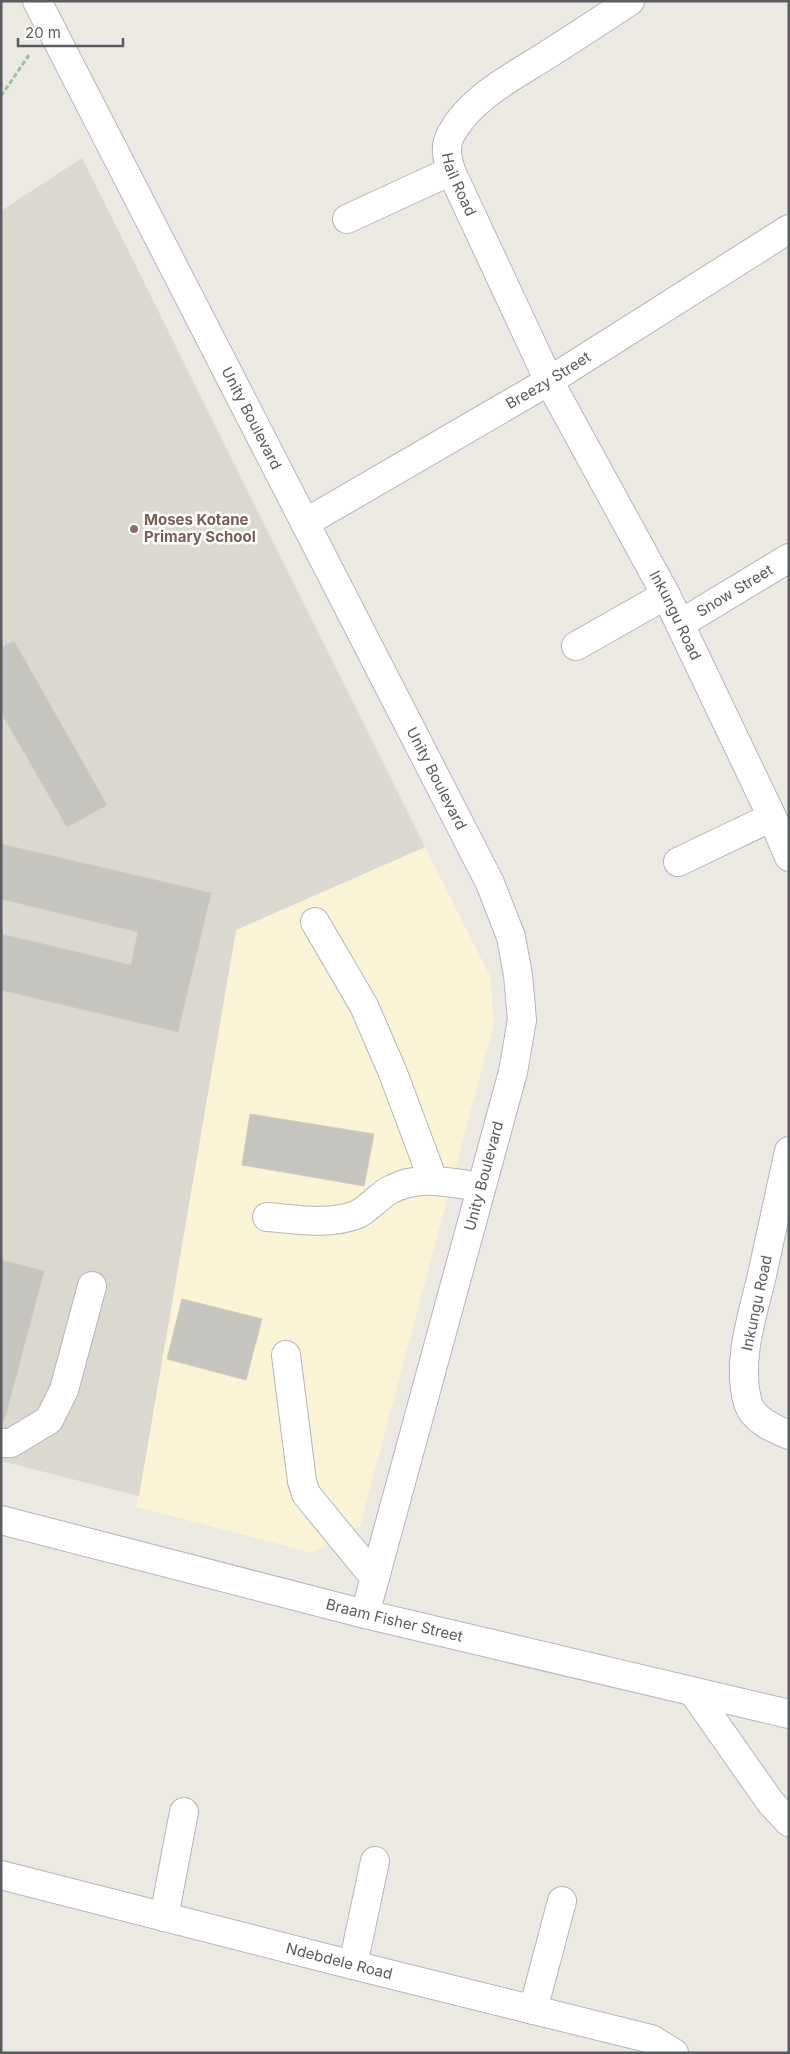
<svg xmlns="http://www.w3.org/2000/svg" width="790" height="2054" viewBox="0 0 790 2054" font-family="Inter,sans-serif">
<rect width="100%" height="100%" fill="#ebe9e1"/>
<!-- commercial -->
<path fill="#faf3d6" d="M 425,847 L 490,976 L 494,1024 L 360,1526 L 313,1553 L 136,1507 L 236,930 Z"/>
<!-- education -->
<path fill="#dad8cf" d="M 82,158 L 425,847 L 236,930 L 139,1496 L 1,1461 L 1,211 Z"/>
<!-- building -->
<path fill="#c6c4be" stroke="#cfcbc0" d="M 14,641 L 107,805 L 67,827 L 1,712 L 1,648 Z
M 1,844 L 211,893 L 178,1032 L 1,990 L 1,934 L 131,965 L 138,932 L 1,899 Z
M 250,1114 L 374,1134 L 364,1186 L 242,1165 Z
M 1,1260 L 44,1271 L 4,1421 L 1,1420 Z
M 182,1299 L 262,1319 L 246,1380 L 167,1359 Z"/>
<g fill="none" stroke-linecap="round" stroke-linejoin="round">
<!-- minor casing -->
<g stroke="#b3b6ba" stroke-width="30">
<g id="minor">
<path id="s1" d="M 37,1 L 490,883 L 511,937 L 518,975 L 522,1020 L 513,1072 L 365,1614"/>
<path id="s2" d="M 630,1 C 603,19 575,37 547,55 C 514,76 470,98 451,134 C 444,147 447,157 451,171 L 549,381 L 666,595 L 772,817 L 789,857"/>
<path d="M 347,219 L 451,171"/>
<path id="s3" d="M 305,523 L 549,381 L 789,229"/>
<path id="s4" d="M 680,624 L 789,558"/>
<path d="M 576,646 L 666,595"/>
<path d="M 678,862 L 772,817"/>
<path d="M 315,922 L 364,1006 L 393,1073 L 433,1180"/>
<path d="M 789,1151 C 780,1192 771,1233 762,1275 C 753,1314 736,1362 748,1403 C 753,1420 774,1429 789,1435"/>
<path d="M 267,1217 C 296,1219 330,1226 358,1214 C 370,1208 379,1195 392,1189 C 420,1174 451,1183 481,1187"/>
<path d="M 286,1355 L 302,1481 L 306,1494 L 375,1578"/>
<path d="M 1,1443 L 11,1443 L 49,1420 L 64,1390 L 92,1286"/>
<path id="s5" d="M 1,1520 L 365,1614 L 789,1714"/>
<path d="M 693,1692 L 771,1803 L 789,1822"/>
<path id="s6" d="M 1,1875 L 353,1965 L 651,2039 L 674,2053"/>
<path d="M 164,1917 L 184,1812"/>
<path d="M 353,1965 L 375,1861"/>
<path d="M 533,2010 L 562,1901"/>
</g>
</g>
<!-- path -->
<path stroke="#99c1a6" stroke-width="3" stroke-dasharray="5 2.5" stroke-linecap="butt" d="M 1,96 L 29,55"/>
<!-- minor -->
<use href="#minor" stroke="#fff" stroke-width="28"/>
</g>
<!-- markers -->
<circle fill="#8d6e63" stroke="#fff" stroke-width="2" cx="134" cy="529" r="5"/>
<g text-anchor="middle" stroke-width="5" stroke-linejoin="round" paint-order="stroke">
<!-- street labels -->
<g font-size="15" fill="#595c60" stroke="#fff">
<text dy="5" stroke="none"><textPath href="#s2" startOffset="278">Hail Road</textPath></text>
<text dy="5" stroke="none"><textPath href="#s3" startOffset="282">Breezy Street</textPath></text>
<text dy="5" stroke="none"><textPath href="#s1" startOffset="469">Unity Boulevard</textPath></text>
<text dy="5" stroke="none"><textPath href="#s4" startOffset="64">Snow Street</textPath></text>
<text dy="5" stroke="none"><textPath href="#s2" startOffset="761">Inkungu Road</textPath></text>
<text dy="5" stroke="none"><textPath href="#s1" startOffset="874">Unity Boulevard</textPath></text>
<text transform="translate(484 1176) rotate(-75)" y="5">Unity Boulevard</text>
<text transform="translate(757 1303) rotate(-78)" y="5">Inkungu Road</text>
<text dy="5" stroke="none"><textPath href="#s5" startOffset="406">Braam Fisher Street</textPath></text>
<text dy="5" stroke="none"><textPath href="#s6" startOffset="349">Ndebdele Road</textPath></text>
</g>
<!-- education labels -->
<g font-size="15" font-weight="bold" fill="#785e54" stroke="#fff" text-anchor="start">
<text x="144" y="525">Moses Kotane<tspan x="144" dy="17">Primary School</tspan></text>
</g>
</g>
<!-- border -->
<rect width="790" height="2054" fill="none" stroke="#595c60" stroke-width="5"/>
<!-- scale -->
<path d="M18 38v8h105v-8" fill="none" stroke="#595c60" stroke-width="2.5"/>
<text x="25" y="38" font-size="15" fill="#595c60" stroke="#ffffff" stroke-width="4" paint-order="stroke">20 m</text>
</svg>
